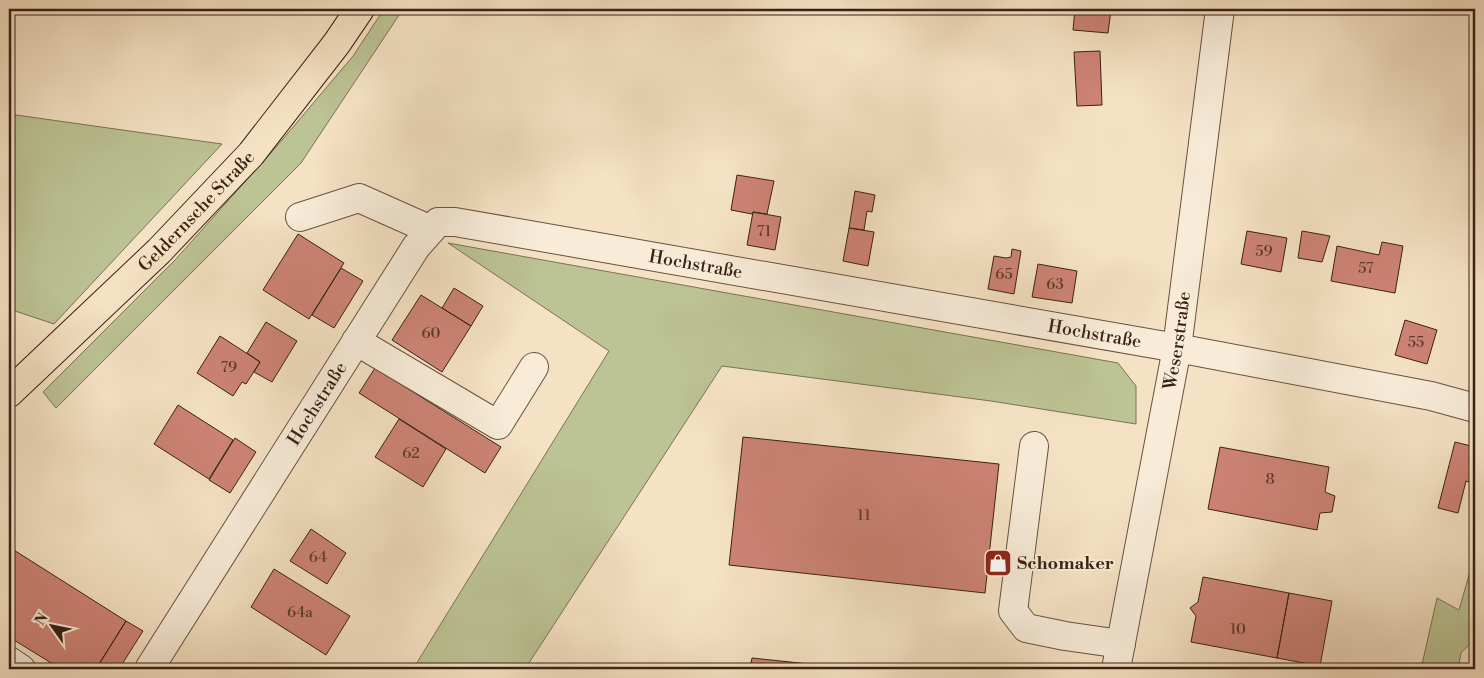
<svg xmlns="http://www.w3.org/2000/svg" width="1484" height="678" viewBox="0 0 1484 678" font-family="'Libre Bodoni',serif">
<rect width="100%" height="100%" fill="#f5e2c4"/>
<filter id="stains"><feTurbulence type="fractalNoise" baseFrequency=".004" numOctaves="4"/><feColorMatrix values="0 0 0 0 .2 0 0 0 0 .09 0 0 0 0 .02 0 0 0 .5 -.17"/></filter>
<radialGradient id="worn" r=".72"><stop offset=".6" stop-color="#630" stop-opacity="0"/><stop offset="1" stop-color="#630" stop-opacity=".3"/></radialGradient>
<!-- green -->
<path fill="#bcc394" stroke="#7b7254" d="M 384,9 L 403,9 L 301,163 L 56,408 L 43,392 L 175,260 L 277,146 L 353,56 Z
M 9,114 L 222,144 L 54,324 L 9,309 Z
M 448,243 L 1118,363 L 1136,386 L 1136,424 L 991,401 L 722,366 L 525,669 L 413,669 L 609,351 Z
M 1475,554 L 1475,639 L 1461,653 L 1458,669 L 1421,669 L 1437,598 L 1459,610 Z"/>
<!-- building -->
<path fill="#cd8376" stroke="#3a2114" d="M 1075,9 L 1111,10 L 1108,33 L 1073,30 Z
M 1100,51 L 1102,105 L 1077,106 L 1074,52 Z
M 737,175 L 774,181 L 767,214 L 753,212 L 752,214 L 731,210 Z
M 855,191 L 875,195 L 872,212 L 867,211 L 864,230 L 849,228 Z
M 753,212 L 781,217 L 775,250 L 747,245 Z
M 849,228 L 874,232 L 868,266 L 843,261 Z
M 1247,231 L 1287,238 L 1281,272 L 1241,264 Z
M 1302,231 L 1330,236 L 1322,262 L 1298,258 Z
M 298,234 L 344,263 L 309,319 L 263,290 Z
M 1382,242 L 1403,246 L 1395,293 L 1331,281 L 1337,246 L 1379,255 Z
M 1012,249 L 1021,251 L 1014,294 L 988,289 L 994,256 L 1006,258 L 1011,257 Z
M 1038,264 L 1077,271 L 1072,303 L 1032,297 Z
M 341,268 L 363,281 L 334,328 L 312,315 Z
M 454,288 L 483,306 L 471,326 L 442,308 Z
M 421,295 L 471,326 L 442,372 L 392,340 Z
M 1405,320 L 1437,330 L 1427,364 L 1395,355 Z
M 266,322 L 297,341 L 272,382 L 254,372 L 260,362 L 247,353 Z
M 220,336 L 260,362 L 246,384 L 242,382 L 233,396 L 197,373 Z
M 375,368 L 501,447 L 485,473 L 359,393 Z
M 178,405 L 233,440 L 209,479 L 154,444 Z
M 399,419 L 446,449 L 423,487 L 375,457 Z
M 743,437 L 999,464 L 985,593 L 729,565 Z
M 235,438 L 256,452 L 230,493 L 209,480 Z
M 1455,442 L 1475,447 L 1475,484 L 1466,481 L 1458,513 L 1438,508 Z
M 1220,447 L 1329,467 L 1325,492 L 1335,496 L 1332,512 L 1320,513 L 1317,530 L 1208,509 Z
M 311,529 L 346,553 L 327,584 L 290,561 Z
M 9,547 L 126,621 L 96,669 L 61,669 L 9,637 Z
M 274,569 L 350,616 L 326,655 L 251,607 Z
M 1203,577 L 1289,593 L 1277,658 L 1191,642 L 1196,616 L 1190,608 L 1198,602 Z
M 1289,593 L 1332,601 L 1320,666 L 1277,658 Z
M 126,621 L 143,631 L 119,669 L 96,669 Z
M 752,658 L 847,668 L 847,669 L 750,669 Z"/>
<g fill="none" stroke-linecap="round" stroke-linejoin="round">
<!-- minor casing -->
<g stroke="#695140" stroke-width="30">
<g id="minor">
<path d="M 300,217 L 359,198 L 431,230"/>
<path d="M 356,341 L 498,425 L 534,367"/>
<path d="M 1034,446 L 1013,611 L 1026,628 L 1065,636 L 1121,644"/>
<path d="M 9,661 L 21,669"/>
<path id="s1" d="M 149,669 L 416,247 L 438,222 L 455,222 L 1177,348 L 1431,396 L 1475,408"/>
<path id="s2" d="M 1116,669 L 1177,348 L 1220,9"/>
</g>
</g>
<!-- major casing -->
<g stroke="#3a2114" stroke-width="30">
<g id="major">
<path id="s3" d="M 9,393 L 159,251 L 251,154 L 337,43 L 360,9"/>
</g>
</g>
<!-- minor -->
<use href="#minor" stroke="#f8ecd9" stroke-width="28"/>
<!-- major -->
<use href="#major" stroke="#f5e2c4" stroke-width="28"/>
</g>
<!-- icons -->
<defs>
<g id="shop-square" transform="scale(1.4375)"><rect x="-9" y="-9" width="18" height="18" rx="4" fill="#8f2418" stroke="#f8ecd9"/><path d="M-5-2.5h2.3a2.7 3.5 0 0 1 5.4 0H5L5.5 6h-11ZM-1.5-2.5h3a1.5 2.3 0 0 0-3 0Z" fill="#fff"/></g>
</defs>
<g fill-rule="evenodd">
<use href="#shop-square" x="998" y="563"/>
</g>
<g text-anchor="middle" stroke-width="4" stroke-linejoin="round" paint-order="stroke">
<!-- number labels -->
<g font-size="15" fill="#5f3a2c">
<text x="764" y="236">71</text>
<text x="1264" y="256">59</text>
<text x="1366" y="273">57</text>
<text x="1004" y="279">65</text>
<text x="1055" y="289">63</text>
<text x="431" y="338">60</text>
<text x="1416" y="347">55</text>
<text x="229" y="372">79</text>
<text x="411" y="458">62</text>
<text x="1270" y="484">8</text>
<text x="864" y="520">11</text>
<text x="318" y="562">64</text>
<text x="300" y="617">64a</text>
<text x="1238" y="634">10</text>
</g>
<!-- street labels -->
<g font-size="18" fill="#3a2114" stroke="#f8ecd9">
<text dy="6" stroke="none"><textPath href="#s3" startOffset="261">Geldernsche Straße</textPath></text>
<text dy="6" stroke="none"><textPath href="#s1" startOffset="794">Hochstraße</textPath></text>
<text dy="6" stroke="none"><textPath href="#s1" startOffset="1199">Hochstraße</textPath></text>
<text dy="6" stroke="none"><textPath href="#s2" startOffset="334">Weserstraße</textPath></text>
<text dy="6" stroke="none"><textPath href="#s1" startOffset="314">Hochstraße</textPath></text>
</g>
<!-- poi labels -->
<g font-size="18" font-weight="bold" fill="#3a2114" stroke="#f8ecd9" text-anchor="start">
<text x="1017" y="569">Schomaker</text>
</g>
</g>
<!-- margin -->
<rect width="1484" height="678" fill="none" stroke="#f5e2c4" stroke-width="30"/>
<rect x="10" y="10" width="1464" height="658" fill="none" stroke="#3a2114" stroke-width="2.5"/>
<rect x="15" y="15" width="1454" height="648" fill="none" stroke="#3a2114"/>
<!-- north arrow -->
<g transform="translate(52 626) rotate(303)" stroke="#f8ecd9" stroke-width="4" paint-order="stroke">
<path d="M0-4L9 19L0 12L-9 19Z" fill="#3a2114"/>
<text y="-8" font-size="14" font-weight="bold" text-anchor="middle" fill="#3a2114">N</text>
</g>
<rect width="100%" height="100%" filter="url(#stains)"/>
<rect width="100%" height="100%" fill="url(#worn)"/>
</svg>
